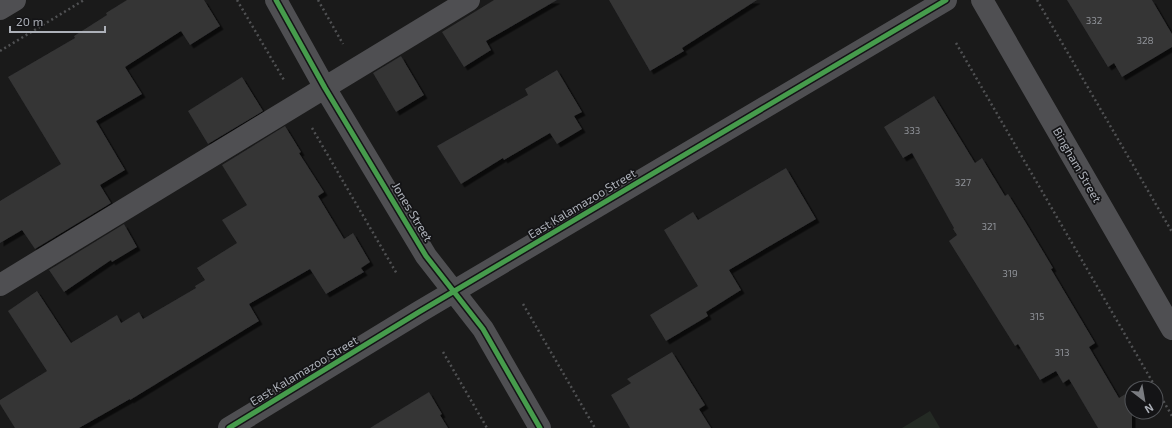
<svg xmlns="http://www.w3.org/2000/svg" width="1172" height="428" viewBox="0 0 1172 428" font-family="'Exo 2',sans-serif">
<defs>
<filter id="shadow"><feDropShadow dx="3.5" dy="3.5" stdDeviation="0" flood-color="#0009"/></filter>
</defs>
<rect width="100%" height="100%" fill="#1a1a1a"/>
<!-- green -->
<path fill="#242a24" d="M 930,411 L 940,428 L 902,428 Z"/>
<!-- building -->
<path fill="#343435" filter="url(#shadow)" d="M 127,0 L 204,0 L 220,26 L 190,45 L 181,31 L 125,67 L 142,94 L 96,121 L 125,170 L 100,185 L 111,203 L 35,249 L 22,230 L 0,243 L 0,201 L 61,164 L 8,77 L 75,38 L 74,36 L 107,15 L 106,13 Z
M 494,0 L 557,0 L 486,41 L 491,50 L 464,67 L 442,32 Z
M 609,0 L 757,0 L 682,48 L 684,51 L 650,71 Z
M 1067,0 L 1152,0 L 1172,34 L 1172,47 L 1122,77 L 1114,63 L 1108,67 Z
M 401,56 L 424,95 L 396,112 L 373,73 Z
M 557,70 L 582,112 L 574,116 L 582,129 L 557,144 L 550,133 L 504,160 L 503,158 L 461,184 L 437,146 L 528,95 L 525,89 Z
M 242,77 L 263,111 L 208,144 L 188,111 Z
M 934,96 L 975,163 L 982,158 L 1005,196 L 1008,194 L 1026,223 L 1053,268 L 1051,269 L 1095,343 L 1089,347 L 1119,398 L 1132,390 L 1132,428 L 1098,428 L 1069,379 L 1063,383 L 1056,371 L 1040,380 L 1018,344 L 1015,346 L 949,241 L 957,235 L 953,229 L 954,228 L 912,153 L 903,158 L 884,127 Z
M 285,126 L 301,152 L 299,153 L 324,192 L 318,196 L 344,239 L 353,233 L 370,262 L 361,268 L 364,272 L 326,294 L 310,269 L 249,304 L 259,321 L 130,400 L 130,399 L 79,428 L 15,428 L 0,404 L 0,400 L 47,371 L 8,311 L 37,291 L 71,343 L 117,315 L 121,323 L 139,312 L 143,319 L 196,288 L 195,286 L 205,280 L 197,268 L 237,243 L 222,220 L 247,205 L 222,165 Z
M 786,168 L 816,219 L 729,270 L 741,290 L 706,312 L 708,316 L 666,341 L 650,315 L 698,286 L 664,230 L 693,212 L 698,220 Z
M 124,224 L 137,247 L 112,262 L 111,260 L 64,292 L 49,270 Z
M 672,352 L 705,405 L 699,409 L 711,428 L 630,428 L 611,395 L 631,383 L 627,379 Z
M 429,392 L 442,414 L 440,415 L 448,428 L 370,428 Z"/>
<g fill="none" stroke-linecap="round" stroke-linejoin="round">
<!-- path -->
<path stroke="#505153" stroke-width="2.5" stroke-dasharray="2 3" stroke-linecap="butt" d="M 237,0 L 284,80
M 318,0 L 343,44
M 1037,0 L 1172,232
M 956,43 L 1156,388
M 0,51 L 84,0
M 312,128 L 397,274
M 523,304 L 595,428
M 443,352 L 487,428
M 1156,388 L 1172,416"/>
<!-- minor -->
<path stroke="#4f4f52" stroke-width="22" d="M 276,0 L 325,88 L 426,256 L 483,329 L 540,428
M 982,0 L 1172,329
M 0,9 L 15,0
M 0,285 L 469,0
M 229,428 L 419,312 L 946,0"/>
<!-- cycleway casing -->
<g stroke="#141416" stroke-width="8">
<path id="cycleway" d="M 276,0 L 325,88 L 426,256 L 483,329 L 540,428
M 229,428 L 419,312 L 946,0"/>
</g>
<!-- cycleway -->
<use href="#cycleway" stroke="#469c4c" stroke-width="5"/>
</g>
<g text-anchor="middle" stroke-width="3.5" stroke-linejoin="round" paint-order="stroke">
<!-- number labels -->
<g font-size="10" fill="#8f9298">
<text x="1094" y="24">332</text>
<text x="1145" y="44">328</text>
<text x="912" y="134">333</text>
<text x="963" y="186">327</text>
<text x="989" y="230">321</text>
<text x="1010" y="277">319</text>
<text x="1037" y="320">315</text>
<text x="1062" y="356">313</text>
</g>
<!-- street labels -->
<g font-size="12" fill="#adb1b9" stroke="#141416">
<text transform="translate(1077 165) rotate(60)" y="4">Bingham Street</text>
<text transform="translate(582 204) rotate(-31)" y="4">East Kalamazoo Street</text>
<text transform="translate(412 212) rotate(59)" y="4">Jones Street</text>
<text transform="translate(304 371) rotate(-31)" y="4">East Kalamazoo Street</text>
</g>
</g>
<!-- north arrow -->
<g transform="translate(1144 400) rotate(149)"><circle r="19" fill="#141416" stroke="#515357"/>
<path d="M0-3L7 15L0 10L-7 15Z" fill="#7a7c81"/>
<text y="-6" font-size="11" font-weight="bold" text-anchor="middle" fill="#adb1b9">N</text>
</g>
<!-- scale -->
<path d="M10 26v6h95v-6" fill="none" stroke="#adb1b9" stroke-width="2"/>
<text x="16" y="26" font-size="12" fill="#adb1b9" stroke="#141416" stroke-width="3" paint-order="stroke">20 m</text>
</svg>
